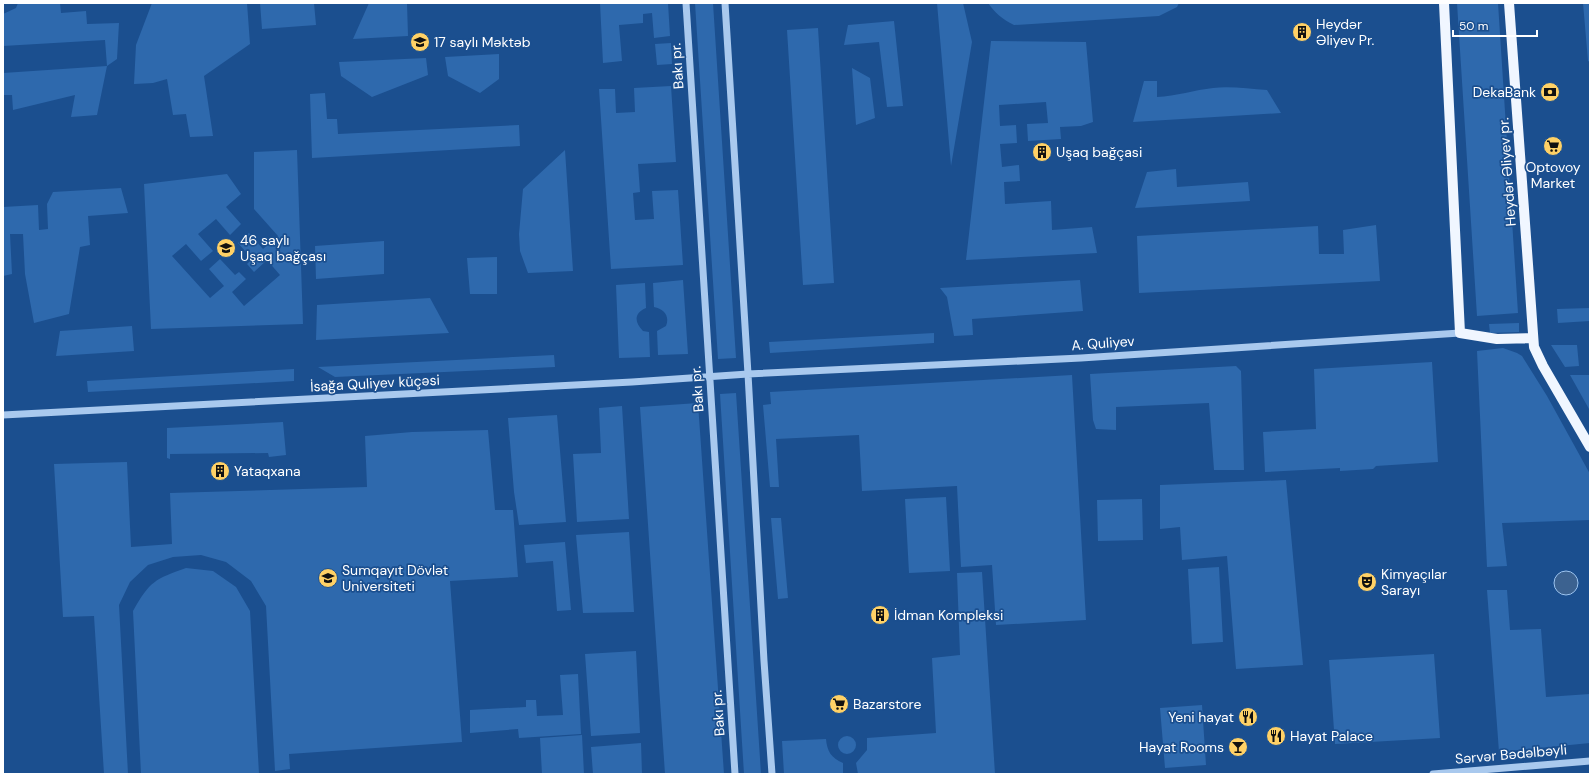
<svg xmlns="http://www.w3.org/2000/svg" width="1593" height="777" viewBox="0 0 1593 777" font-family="'DM Sans',sans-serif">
<rect width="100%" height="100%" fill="#1b4f8f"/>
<!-- green -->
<path fill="#2e69ad" d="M 18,3 L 60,3 L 61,13 L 86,11 L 87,24 L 119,23 L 117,59 L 107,66 L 97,115 L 71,117 L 75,95 L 13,110 L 12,95 L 3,95 L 3,73 L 107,66 L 105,40 L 3,46 L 3,14 L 16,8 Z
M 152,3 L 247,3 L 250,44 L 204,76 L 213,136 L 190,137 L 186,114 L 173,115 L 167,79 L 153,83 L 134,84 L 136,45 Z
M 260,3 L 314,3 L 316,25 L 262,29 Z
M 369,3 L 407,3 L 408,36 L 353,39 Z
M 600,3 L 668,3 L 670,36 L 654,38 L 652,13 L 643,14 L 643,23 L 619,25 L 622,61 L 603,63 Z
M 695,3 L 713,3 L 736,358 L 718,359 Z
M 937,3 L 963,3 L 972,42 L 951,166 Z
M 988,3 L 1179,3 L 1177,7 L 1159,16 L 1014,25 C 1002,19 995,13 988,3 Z
M 1457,3 L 1498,3 L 1518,313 L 1477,316 Z
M 1583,3 L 1590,3 L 1590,62 L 1588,61 Z
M 894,21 L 903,106 L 887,107 L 879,42 L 844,45 L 848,25 Z
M 818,28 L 834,283 L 803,285 L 787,30 Z
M 991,41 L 1086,42 L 1093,122 L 1081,126 L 1060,127 L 1061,139 L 1028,141 L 1027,124 L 1048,123 L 1046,102 L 999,105 L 1000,126 L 1016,125 L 1017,143 L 1000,144 L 1002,167 L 1019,165 L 1020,181 L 1004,182 L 1005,204 L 1051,201 L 1052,230 L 1092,227 L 1097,253 L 966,260 Z
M 671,43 L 672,64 L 657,65 L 655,44 Z
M 499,54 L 499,79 L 480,93 L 448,76 L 445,57 Z
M 426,58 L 428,75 L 372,97 L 341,76 L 339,62 Z
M 852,68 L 870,78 L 875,118 L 856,125 Z
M 1144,81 L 1157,81 L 1157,97 C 1176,96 1195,90 1213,88 C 1231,86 1249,89 1267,90 L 1281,113 L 1133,122 Z
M 671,86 L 676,162 L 638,164 L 640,192 L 633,193 L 635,220 L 654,219 L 652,191 L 678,190 L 683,265 L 611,269 L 599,89 L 615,89 L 616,113 L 635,112 L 634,88 Z
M 325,93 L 327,119 L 337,119 L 338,134 L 519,125 L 520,146 L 312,158 L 310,94 Z
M 297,150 L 303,324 L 151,329 L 144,184 L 227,174 L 241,194 L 226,207 L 241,224 L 230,235 L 216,219 L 198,234 L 213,251 L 201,261 L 186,244 L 172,256 L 210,298 L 224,286 L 209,269 L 220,259 L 235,275 L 239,272 L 246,279 L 232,292 L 244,306 L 280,275 L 267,260 L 254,272 L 247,264 L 252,259 L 238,243 L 249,233 L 263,249 L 278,236 L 254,209 L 254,152 Z
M 565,150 L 573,271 L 528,273 L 520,251 L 519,234 L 523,189 Z
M 1176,169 L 1177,187 L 1248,182 L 1250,201 L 1135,208 L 1147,172 Z
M 121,188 L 128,213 L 88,216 L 90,245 L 80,247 L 69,314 L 34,323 L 25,274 L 23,234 L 10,234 L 12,274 L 3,276 L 3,207 L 38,205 L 39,230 L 48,229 L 47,204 L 53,192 Z
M 1376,225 L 1380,281 L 1139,293 L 1137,236 L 1318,226 L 1319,254 L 1344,254 L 1343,230 Z
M 384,241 L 384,274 L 316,279 L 315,246 Z
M 497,257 L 497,294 L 470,294 L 467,258 Z
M 683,280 L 688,354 L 658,355 L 657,331 L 666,326 C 670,316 664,309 654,307 L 653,283 Z
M 1080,280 L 1083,311 L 972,319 L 973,335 L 954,336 L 947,297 L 940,288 Z
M 645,283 L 646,308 C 634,313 634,322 643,331 L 649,332 L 650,357 L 619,358 L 616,285 Z
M 430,298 L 449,333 L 316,340 L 317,305 Z
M 1590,308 L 1590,321 L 1558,323 L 1557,309 Z
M 1519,323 L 1519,332 L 1490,333 L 1489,324 Z
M 132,326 L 134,351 L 56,356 L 60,331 Z
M 934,333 L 934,343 L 770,353 L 769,342 Z
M 1551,345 L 1577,345 L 1579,366 L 1565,367 Z
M 1503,348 L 1517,353 L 1522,356 L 1547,396 L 1590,474 L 1590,520 L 1502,523 L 1507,566 L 1487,567 L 1477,351 Z
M 554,355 L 555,367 L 335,377 L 318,367 Z
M 1432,362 L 1438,462 L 1376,466 L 1373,469 L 1340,471 L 1340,468 L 1265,472 L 1263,432 L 1316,429 L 1314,369 Z
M 1236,366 L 1241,371 L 1244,470 L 1214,470 L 1209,403 L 1116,407 L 1116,430 L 1096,429 L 1093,420 L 1090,374 Z
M 294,369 L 294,381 L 88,392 L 87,381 Z
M 1072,375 L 1086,620 L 996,625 L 992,565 L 961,567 L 957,486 L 862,491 L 859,435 L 776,439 L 779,487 L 770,487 L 763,405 L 771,404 L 770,392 Z
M 1570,375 L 1590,375 L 1590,411 L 1589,409 Z
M 736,393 L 761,774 L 744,774 L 720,394 Z
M 698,403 L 724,774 L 665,774 L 640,407 Z
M 622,406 L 629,519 L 577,522 L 573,454 L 601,453 L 599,408 Z
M 557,415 L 566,522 L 519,525 L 514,492 L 508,418 Z
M 283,422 L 286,455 L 269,457 L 268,453 L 170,454 L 170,459 L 167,458 L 167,428 Z
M 488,430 L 495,510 L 513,510 L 518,577 L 450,581 L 462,742 L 289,754 L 290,769 L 275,771 L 266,606 L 251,581 L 226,562 L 201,555 L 173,557 L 148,565 L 130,582 L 119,605 L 128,774 L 104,774 L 94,616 L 63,617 L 54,464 L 127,462 L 131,547 L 172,544 L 170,493 L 367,487 L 365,436 L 412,432 Z
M 1286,480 L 1303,665 L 1236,669 L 1227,556 L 1182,560 L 1180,527 L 1160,529 L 1160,485 Z
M 946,497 L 950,571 L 909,573 L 905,499 Z
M 1142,499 L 1143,540 L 1098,541 L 1097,500 Z
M 771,518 L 781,518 L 788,598 L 778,599 Z
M 629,532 L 634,612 L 583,613 L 576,535 Z
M 565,542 L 571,610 L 557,611 L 553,561 L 526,563 L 524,545 Z
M 1219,567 L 1223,642 L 1192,644 L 1188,569 Z
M 186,568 L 213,571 L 236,587 L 250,611 L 259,774 L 141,774 L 133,611 C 150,581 155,579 186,568 Z
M 982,572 L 995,774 L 858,774 L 856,763 L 867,750 L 867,738 L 936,733 L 932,658 L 960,655 L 957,573 Z
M 1487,590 L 1507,590 L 1510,630 L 1541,629 L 1546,697 L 1590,694 L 1590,743 L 1499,752 Z
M 636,651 L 640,733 L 591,736 L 585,654 Z
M 1434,654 L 1440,738 L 1335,744 L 1329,660 Z
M 578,674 L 581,734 L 519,738 L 518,729 L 470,733 L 470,710 L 526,707 L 526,700 L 536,700 L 537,716 L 563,715 L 560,675 Z
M 1202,705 L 1206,765 L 1165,768 L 1160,708 Z
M 582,735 L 584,774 L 542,774 L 540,738 Z
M838 745a9 9 0 1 1 18 0a9 9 0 1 1-18 0Z
M 826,739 C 827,751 831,758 843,763 L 843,774 L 784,774 L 782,741 Z
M 641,743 L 642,774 L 593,774 L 591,747 Z"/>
<!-- water -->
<path fill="#3c6290" stroke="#9cc4f0" d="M1554 583a12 12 0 1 1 24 0a12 12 0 1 1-24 0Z"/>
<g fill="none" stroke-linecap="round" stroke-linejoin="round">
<!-- minor -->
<path stroke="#a9c9ee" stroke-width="7" d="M 686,3 L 735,774
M 725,3 L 748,374 L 764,661 L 772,774
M 3,415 L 632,382 L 748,374 L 1081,358 L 1460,333
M 1433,774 L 1590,761"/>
<!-- major -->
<path stroke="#f0f6ff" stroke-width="10" d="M 1444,3 L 1460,333 L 1497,339 L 1533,338
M 1509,3 L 1534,347 L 1543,366 L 1590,447"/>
</g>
<!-- icons -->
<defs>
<g id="building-disc" transform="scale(1)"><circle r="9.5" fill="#ffd166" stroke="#1b4f8f"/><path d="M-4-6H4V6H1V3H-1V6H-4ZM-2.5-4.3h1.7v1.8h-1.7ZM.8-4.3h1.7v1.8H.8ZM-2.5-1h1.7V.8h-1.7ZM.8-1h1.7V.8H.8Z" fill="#111"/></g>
<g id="school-disc" transform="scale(1)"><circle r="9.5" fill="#ffd166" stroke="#1b4f8f"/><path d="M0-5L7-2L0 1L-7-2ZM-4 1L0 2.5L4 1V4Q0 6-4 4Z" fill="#111"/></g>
<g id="bank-disc" transform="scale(1)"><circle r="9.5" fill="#ffd166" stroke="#1b4f8f"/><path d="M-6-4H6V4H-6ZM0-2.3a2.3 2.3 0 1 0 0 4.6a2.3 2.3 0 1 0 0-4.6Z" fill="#111"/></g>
<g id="supermarket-disc" transform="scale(1)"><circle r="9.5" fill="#ffd166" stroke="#1b4f8f"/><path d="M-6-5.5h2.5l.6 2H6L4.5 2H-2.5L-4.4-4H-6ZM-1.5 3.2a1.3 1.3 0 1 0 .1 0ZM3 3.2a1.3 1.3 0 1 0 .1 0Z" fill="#111"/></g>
<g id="university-disc" transform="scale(1)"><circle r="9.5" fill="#ffd166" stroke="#1b4f8f"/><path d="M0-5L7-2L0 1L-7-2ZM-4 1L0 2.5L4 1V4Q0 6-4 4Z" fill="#111"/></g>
<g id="theatre-disc" transform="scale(1)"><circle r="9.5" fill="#ffd166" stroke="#1b4f8f"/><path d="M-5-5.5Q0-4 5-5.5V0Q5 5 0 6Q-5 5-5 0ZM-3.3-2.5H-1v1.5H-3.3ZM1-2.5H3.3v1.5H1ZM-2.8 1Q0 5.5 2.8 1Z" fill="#111"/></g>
<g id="restaurant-disc" transform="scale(1)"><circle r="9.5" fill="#ffd166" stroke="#1b4f8f"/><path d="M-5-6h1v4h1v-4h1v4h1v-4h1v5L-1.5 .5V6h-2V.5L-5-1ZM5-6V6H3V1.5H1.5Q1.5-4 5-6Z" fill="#111"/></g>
<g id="bar-disc" transform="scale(1)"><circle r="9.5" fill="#ffd166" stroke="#1b4f8f"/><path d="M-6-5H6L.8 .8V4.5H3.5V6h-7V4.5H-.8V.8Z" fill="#111"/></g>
</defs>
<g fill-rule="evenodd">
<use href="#building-disc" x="1302" y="32"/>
<use href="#school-disc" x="420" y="42"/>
<use href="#bank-disc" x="1550" y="92"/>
<use href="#supermarket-disc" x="1553" y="146"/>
<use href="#building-disc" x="1042" y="152"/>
<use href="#school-disc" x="226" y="248"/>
<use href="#building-disc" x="220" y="471"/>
<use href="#university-disc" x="328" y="578"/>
<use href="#theatre-disc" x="1367" y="582"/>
<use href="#building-disc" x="880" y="615"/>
<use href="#supermarket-disc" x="839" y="704"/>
<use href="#restaurant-disc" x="1248" y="717"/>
<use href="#restaurant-disc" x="1276" y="736"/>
<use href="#bar-disc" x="1238" y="747"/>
</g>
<g text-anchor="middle" stroke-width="3.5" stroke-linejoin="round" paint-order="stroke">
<!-- poi labels -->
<g font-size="14" fill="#fff" stroke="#1b4f8f" text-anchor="start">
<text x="1316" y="29">Heydər<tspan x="1316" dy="16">Əliyev Pr.</tspan></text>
<text x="434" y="47">17 saylı Məktəb</text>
<text x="1536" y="97" text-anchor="end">DekaBank</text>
<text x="1056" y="157">Uşaq bağçasi</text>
<text x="1553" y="172" text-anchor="middle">Optovoy<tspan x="1553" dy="16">Market</tspan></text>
<text x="240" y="245">46 saylı<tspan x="240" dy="16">Uşaq bağçası</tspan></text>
<text x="234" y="476">Yataqxana</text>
<text x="342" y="575">Sumqayıt Dövlət<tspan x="342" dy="16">Universiteti</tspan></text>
<text x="1381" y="579">Kimyaçılar<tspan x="1381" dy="16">Sarayı</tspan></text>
<text x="894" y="620">İdman Kompleksi</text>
<text x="853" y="709">Bazarstore</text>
<text x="1234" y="722" text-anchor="end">Yeni hayat</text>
<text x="1290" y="741">Hayat Palace</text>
<text x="1224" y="752" text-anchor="end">Hayat Rooms</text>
</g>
<!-- street labels -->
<g font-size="14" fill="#fff" stroke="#1b4f8f">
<text transform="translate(677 66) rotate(-94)" y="5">Bakı pr.</text>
<text transform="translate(1507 172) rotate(-94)" y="5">Heydər Əliyev pr.</text>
<text transform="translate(1103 343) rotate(-4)" y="5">A. Quliyev</text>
<text transform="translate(375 383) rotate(-3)" y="5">İsağa Quliyev küçəsi</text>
<text transform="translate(697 389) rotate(-94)" y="5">Bakı pr.</text>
<text transform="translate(718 713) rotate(-94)" y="5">Bakı pr.</text>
<text transform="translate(1511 754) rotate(-5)" y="5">Sərvər Bədəlbəyli</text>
</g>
</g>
<!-- border -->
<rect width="1593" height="777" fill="none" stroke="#ffffff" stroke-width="8"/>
<!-- scale -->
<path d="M1453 30v6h84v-6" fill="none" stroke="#ffffff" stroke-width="2"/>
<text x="1459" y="30" font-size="12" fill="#ffffff" stroke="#1b4f8f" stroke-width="3" paint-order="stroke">50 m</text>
</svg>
